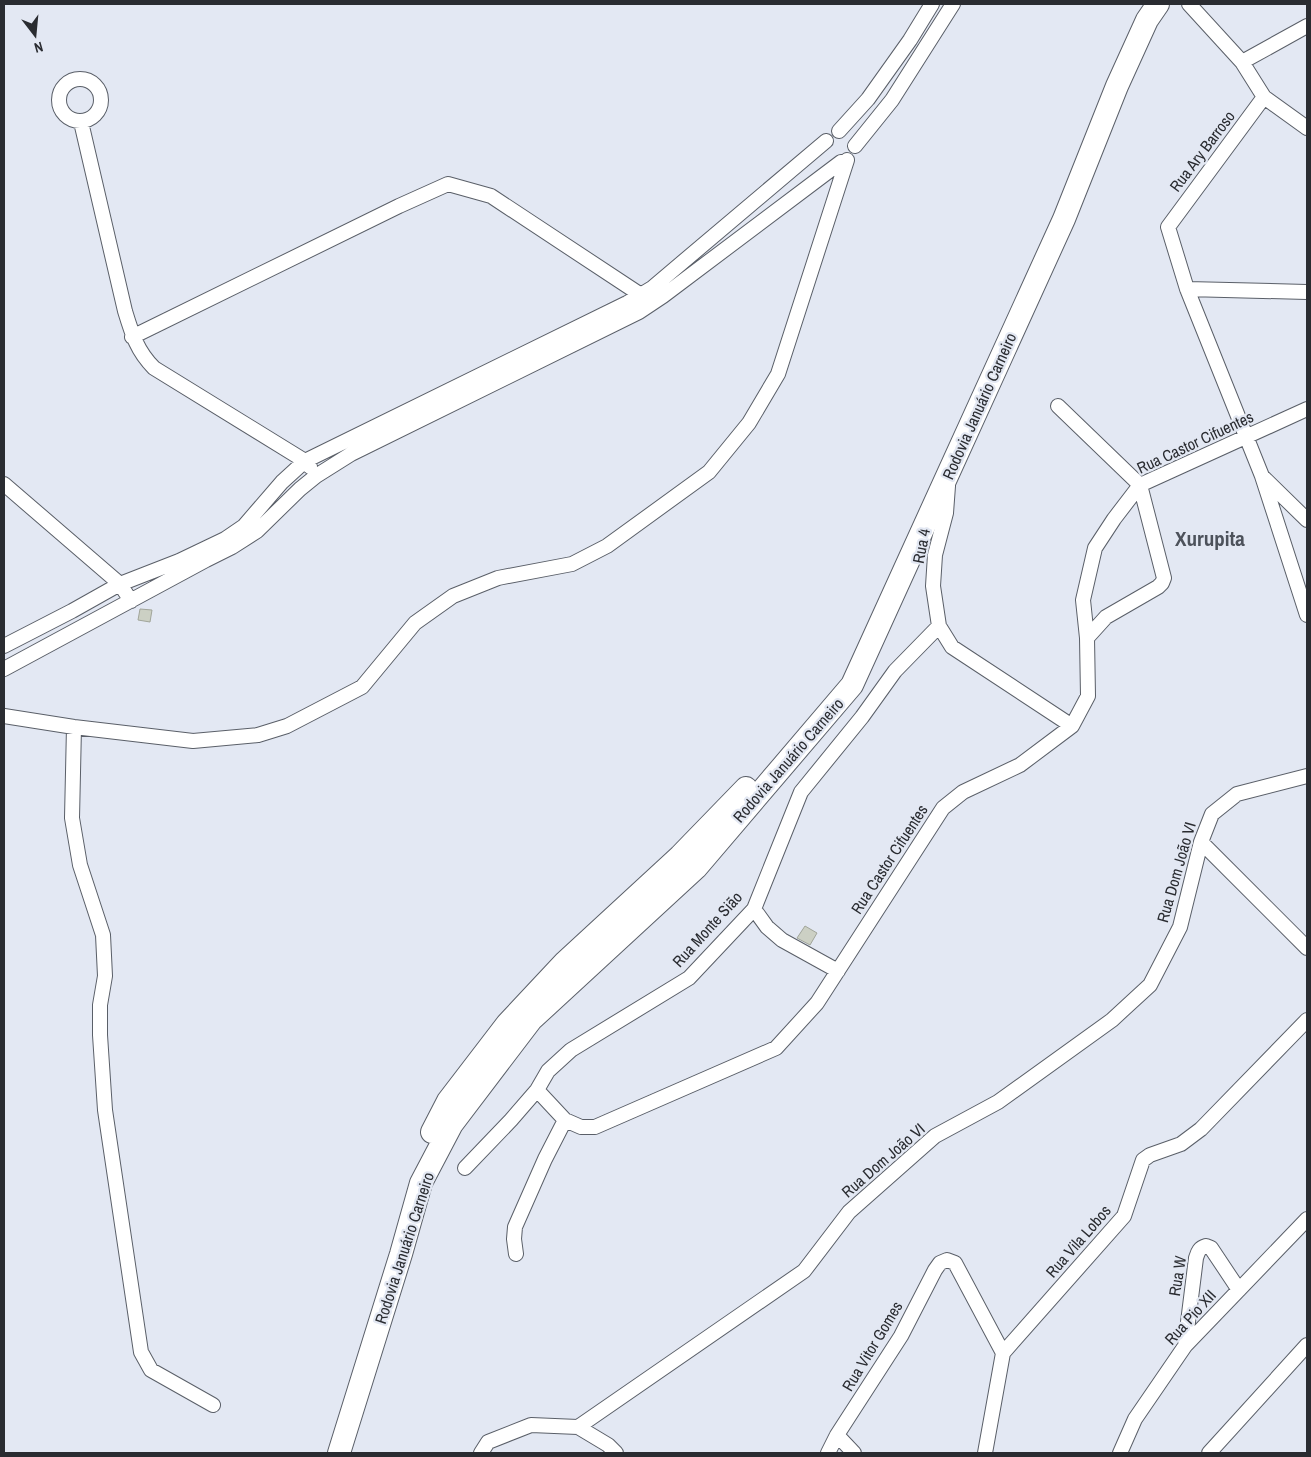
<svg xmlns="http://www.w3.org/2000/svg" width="1311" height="1457" viewBox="0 0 1311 1457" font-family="'Archivo Narrow',sans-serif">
<rect width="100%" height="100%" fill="#e3e8f3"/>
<!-- building -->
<path fill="#ccd0c4" stroke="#a1a59a" d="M 140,609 L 152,610 L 150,622 L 138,620 Z
M 805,926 L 817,933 L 810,945 L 797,938 Z"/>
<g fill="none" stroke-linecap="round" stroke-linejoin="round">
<!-- minor casing -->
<g stroke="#5a5f68" stroke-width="16">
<path id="minor" d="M 1189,4 L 1242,62 L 1264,97 L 1307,128
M 1242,62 L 1307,26
M59 100a21 21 0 1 1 42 0a21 21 0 1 1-42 0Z
M 1264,97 L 1168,227 L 1187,289 L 1262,476 L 1307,615
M 81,122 L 125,311 C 132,334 137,351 154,368 L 305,461 L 310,467
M 839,131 L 868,99 L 910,40 L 932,4
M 855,146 L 892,100 L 953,4
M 1187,289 L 1307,292
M 132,337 L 399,206 L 448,184 L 491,196 L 641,295 L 644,302
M 1058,406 L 1140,485 L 1164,578 L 1162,583 L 1158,587 L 1106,617 L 1087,638
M 1264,478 L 1307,520
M 4,484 L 120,584 L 131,601
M 948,486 L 946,513 L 935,555 L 933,586 L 939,626 L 952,647 L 1072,726
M 4,646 L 72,611 L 120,584 L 179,561 L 225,539 L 244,526 L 282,482 L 305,461 L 627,303 L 652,288 L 826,141
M 4,669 L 206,560 L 232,547 L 257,531 L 300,489 L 316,476 L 351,454 L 639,312 L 663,296 L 841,162
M 4,716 L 74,727 L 193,741 L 258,735 L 287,726 L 362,687 L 415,623 L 453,596 L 498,578 L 572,564 L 607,546 L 709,472 L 749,423 L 778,374 L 847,160
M 74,727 L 72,818 L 80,865 L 103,935 L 105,976 L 100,1005 L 100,1035 L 105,1110 L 141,1352 L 151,1370 L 213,1405
M 1201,842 L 1307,948
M 754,909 L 767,927 L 782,940 L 838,971
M 537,1090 L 565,1120 L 581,1127 L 595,1127 L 776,1048 L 817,1003 L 943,808 L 963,792 L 1020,765 L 1072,726 L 1088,696 L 1087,638 L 1083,600 L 1095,548 L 1114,519 L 1140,485 L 1307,409
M 465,1168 L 511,1120 L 537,1090 L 548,1071 L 571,1050 L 689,978 L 754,909 L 801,792 L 862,717 L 895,671 L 939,626
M 516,1254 L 514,1239 L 515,1227 L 545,1159 L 565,1120
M 1185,1346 L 1196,1258 C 1198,1252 1199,1248 1206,1246 L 1211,1248 L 1239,1290
M 578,1427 L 608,1445 L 616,1453
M 837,1435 L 854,1453
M 481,1453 L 488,1442 L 531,1425 L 578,1427 L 804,1271 L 849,1212 L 935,1136 L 998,1102 L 1112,1020 L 1150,985 L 1180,927 L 1201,842 L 1212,814 L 1237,794 L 1307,776
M 828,1453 L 837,1435 L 901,1336 L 935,1270 L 940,1263 L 947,1260 L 955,1263 L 1003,1353
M 985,1453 L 1003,1353 L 1124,1216 L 1143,1160 L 1150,1155 L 1181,1144 L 1201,1129 L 1307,1020
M 1120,1453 L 1135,1419 L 1185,1346 L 1307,1219
M 1209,1453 L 1307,1345"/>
</g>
<!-- trunk casing -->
<g stroke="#5a5f68" stroke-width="24">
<path id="trunk" d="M 432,1132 L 448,1101 L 507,1024 L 565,962 L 680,856 L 746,788
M 339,1453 L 401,1254 L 421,1183 L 452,1124 L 531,1020 L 696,868 L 852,685 L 1064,219 L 1117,86 L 1147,20 L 1158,4"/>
</g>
<!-- minor -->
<use href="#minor" stroke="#fff" stroke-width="14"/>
<!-- trunk -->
<use href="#trunk" stroke="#fff" stroke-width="22"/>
</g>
<g text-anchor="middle" stroke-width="4.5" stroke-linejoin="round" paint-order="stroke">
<!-- street labels -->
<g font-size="16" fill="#2a2c31" stroke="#e3e8f3">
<text transform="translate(1202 151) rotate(-53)" y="6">Rua Ary Barroso</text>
<text transform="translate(979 406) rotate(-66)" y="6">Rodovia Januário Carneiro</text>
<text transform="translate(1195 442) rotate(-25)" y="6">Rua Castor Cifuentes</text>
<text transform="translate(921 546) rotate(-79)" y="6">Rua 4</text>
<text transform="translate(788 760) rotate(-49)" y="6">Rodovia Januário Carneiro</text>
<text transform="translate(889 859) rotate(-57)" y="6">Rua Castor Cifuentes</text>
<text transform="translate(1176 872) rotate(-74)" y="6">Rua Dom João VI</text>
<text transform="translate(707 929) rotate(-48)" y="6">Rua Monte Sião</text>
<text transform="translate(883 1160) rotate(-41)" y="6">Rua Dom João VI</text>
<text transform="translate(1078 1241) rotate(-49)" y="6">Rua Vila Lobos</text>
<text transform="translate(404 1248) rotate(-72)" y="6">Rodovia Januário Carneiro</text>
<text transform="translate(1177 1276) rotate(-81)" y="6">Rua W</text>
<text transform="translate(1190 1317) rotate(-48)" y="6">Rua Pio XII</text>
<text transform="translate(872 1346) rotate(-59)" y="6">Rua Vitor Gomes</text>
</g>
<!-- district labels -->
<g font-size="21" font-weight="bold" fill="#4d525b" stroke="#e3e8f3">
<text x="1210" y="546">Xurupita</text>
</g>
</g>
<!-- border -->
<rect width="1311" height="1457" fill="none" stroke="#2a2c31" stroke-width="10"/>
<!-- north arrow -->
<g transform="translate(35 35) rotate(164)" stroke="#e3e8f3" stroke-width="4" paint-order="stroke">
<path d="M0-4L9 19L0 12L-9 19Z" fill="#2a2c31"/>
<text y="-8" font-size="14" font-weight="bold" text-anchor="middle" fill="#2a2c31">N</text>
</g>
</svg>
